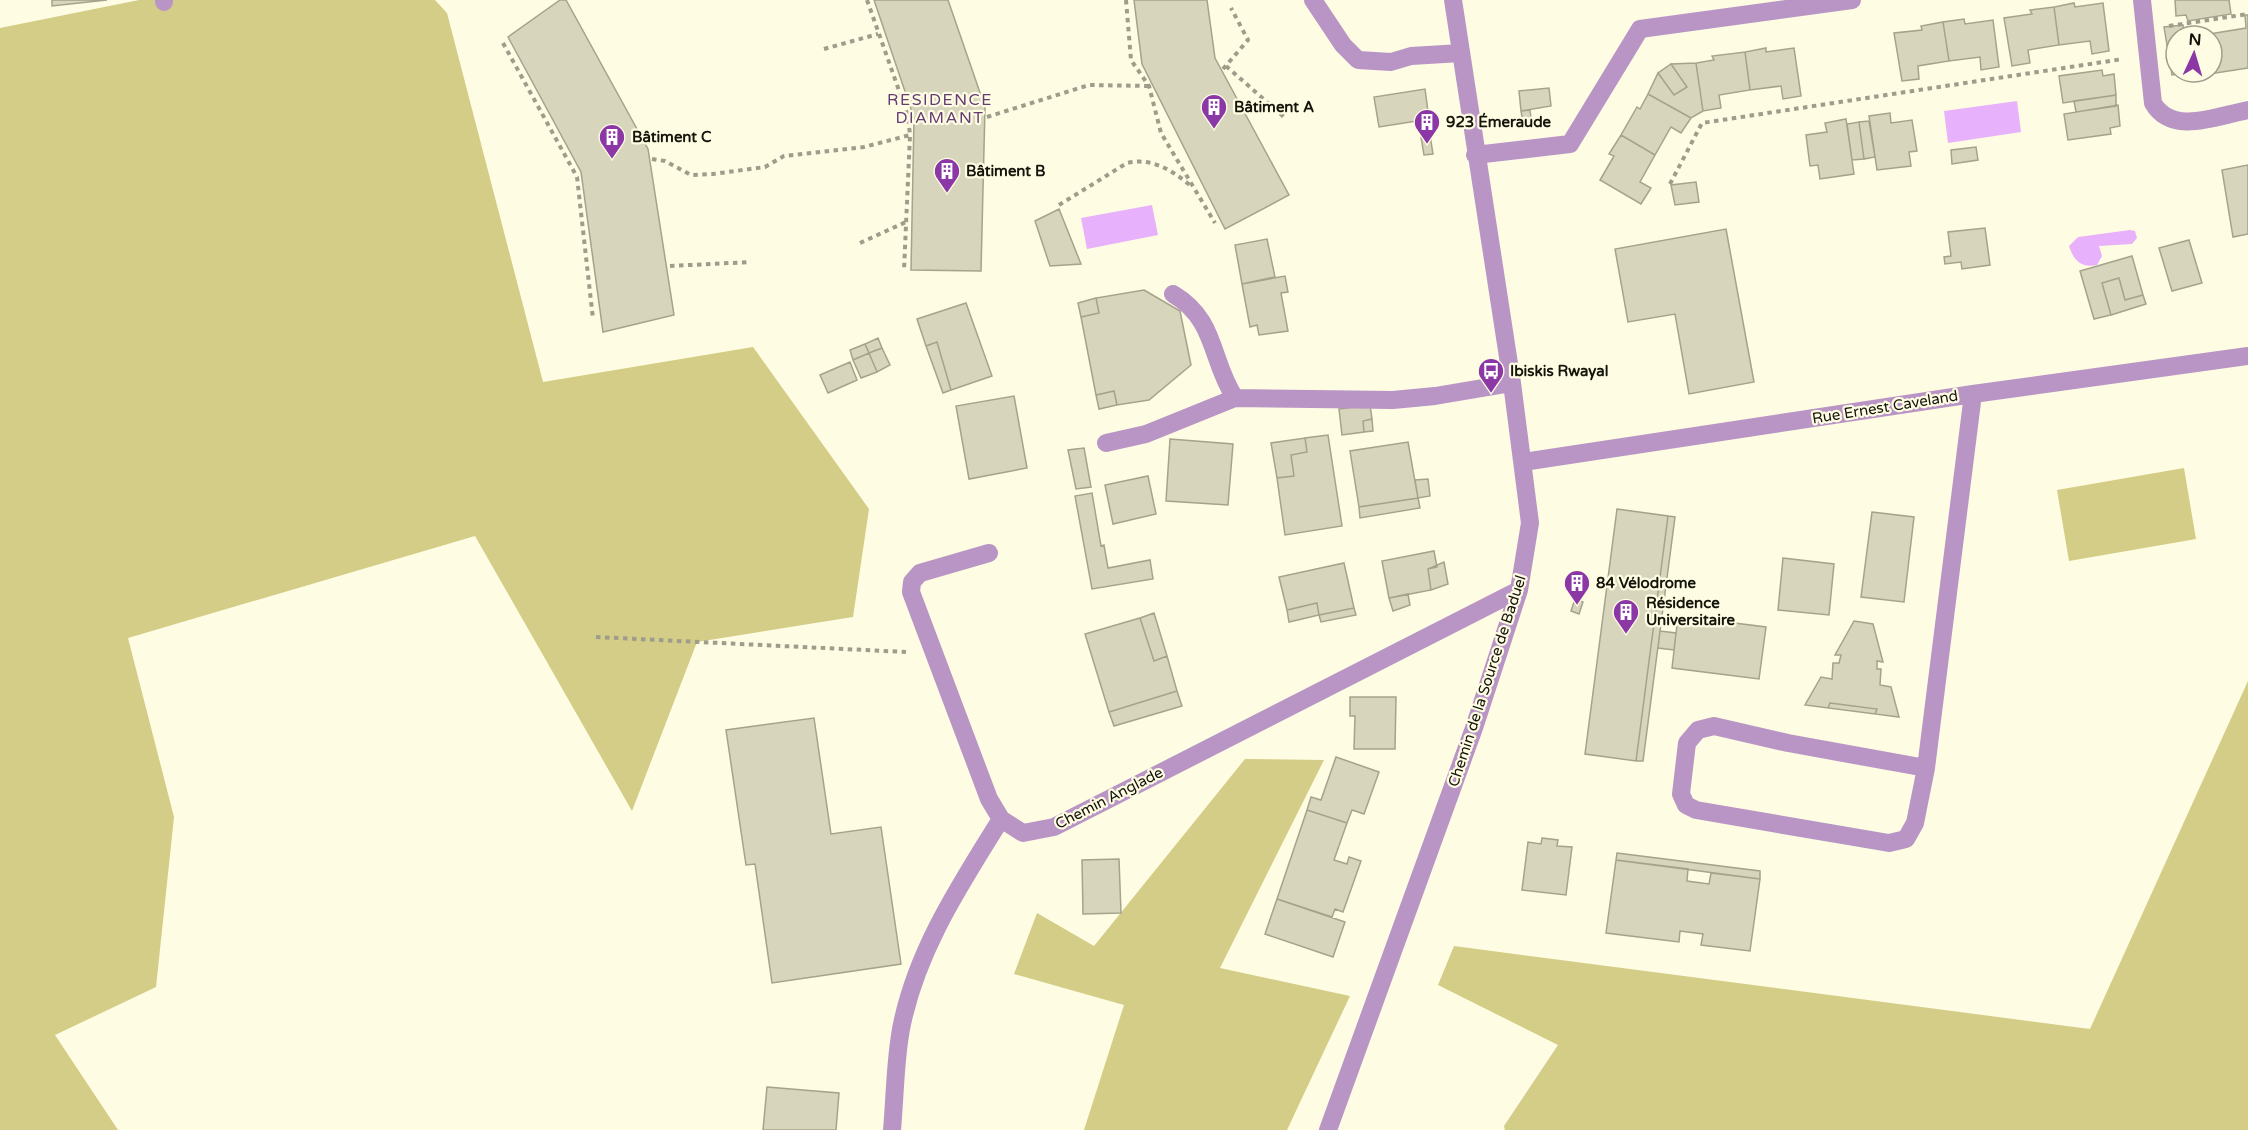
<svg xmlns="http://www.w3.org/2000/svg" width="2248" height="1130" viewBox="0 0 2248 1130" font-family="'Varela Round',sans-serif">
<rect width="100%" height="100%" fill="#fefce3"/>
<!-- green -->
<path fill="#d4cd87" d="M 139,0 L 435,0 L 447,13 L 543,382 L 753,347 L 869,509 L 853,617 L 697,642 L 632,811 L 475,536 L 128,638 L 174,817 L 156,987 L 55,1035 L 118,1130 L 0,1130 L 0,28 Z
M 2184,468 L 2196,539 L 2069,561 L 2057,490 Z
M 2248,681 L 2248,1130 L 1505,1130 L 1504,1126 L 1558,1045 L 1438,985 L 1454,946 L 2090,1029 Z
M 1245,759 L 1324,760 L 1220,968 L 1350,996 L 1287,1130 L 1084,1130 L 1124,1005 L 1014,974 L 1037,913 L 1094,946 Z"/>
<!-- water -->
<path fill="#e8b1fb" d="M 2017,101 L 2021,132 L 1948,143 L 1944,111 Z
M 1152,205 L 1158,235 L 1087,249 L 1081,218 Z
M 2130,230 L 2135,231 L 2137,238 L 2132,244 L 2099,246 L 2102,256 L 2097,265 C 2081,268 2074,261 2069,246 L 2078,237 Z"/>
<!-- building -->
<path fill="#d7d5bc" stroke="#a5a38c" stroke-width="1.5" d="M 52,0 L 107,0 L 52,6 Z
M 560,0 L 566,0 L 648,149 L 674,315 L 603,332 L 581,172 L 508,37 Z
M 874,0 L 948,0 L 985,107 L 981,271 L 911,270 L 914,118 Z
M 1134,0 L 1207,0 L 1215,58 L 1289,195 L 1225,229 L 1142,64 Z
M 2175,0 L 2229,0 L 2231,14 L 2188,21 L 2186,15 L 2176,16 Z
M 2074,3 L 2075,7 L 2103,3 L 2109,51 L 2092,54 L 2090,41 L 2059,45 L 2054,7 Z
M 2054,7 L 2059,45 L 2028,50 L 2030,63 L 2012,66 L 2004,18 L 2032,14 L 2030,10 Z
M 2245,15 L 2248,15 L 2248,68 L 2190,77 L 2188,73 L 2172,75 L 2164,27 L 2183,25 L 2185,36 L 2176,36 L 2176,72 L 2212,72 L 2212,36 L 2197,36 L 2246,28 Z
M 1964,19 L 1965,24 L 1993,20 L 1999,67 L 1981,70 L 1980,57 L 1949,61 L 1943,22 Z
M 1943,22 L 1949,61 L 1918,66 L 1919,79 L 1902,81 L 1894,33 L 1922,30 L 1921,26 Z
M 1766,48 L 1766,52 L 1794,48 L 1801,96 L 1783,99 L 1781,86 L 1750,90 L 1745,52 Z
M 1745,52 L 1750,90 L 1719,95 L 1721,108 L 1703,111 L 1696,63 L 1714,60 L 1712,56 Z
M 1696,63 L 1703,111 L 1691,118 L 1648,94 L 1658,73 L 1674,95 L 1687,87 L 1671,64 Z
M 1671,64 L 1687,87 L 1674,95 L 1658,73 Z
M 2102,70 L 2103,76 L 2114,74 L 2116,95 L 2063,103 L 2059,76 Z
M 1549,88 L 1551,106 L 1521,111 L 1519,91 Z
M 1425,89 L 1429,119 L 1379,127 L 1374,97 Z
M 1648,94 L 1691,118 L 1681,133 L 1671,127 L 1655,155 L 1621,135 L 1637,107 L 1640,109 Z
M 2116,95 L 2116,106 L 2076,112 L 2074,101 Z
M 2118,105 L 2120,126 L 2110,128 L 2111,134 L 2068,140 L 2064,114 Z
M 1530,110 L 1532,127 L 1524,128 L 1521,111 Z
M 1890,113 L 1891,123 L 1912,120 L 1917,151 L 1909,152 L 1911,166 L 1877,170 L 1869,116 Z
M 1846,119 L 1854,174 L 1820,179 L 1818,165 L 1810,166 L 1806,135 L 1827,132 L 1825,123 Z
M 1869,121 L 1875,157 L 1864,159 L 1859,122 Z
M 1859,122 L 1864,159 L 1852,160 L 1847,124 Z
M 1430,135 L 1433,154 L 1424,155 L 1421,137 Z
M 1621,135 L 1655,155 L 1640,182 L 1651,188 L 1641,204 L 1600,180 L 1614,156 L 1609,154 Z
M 1976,147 L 1978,160 L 1952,164 L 1951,150 Z
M 2248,165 L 2248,234 L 2233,237 L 2222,170 Z
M 1696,182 L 1699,202 L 1675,205 L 1671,185 Z
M 1059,209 L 1081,264 L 1050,266 L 1035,221 Z
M 1985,228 L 1990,265 L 1962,269 L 1961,262 L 1945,264 L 1944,257 L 1951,256 L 1948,232 Z
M 1726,229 L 1754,382 L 1689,394 L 1675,314 L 1628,322 L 1615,249 Z
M 1267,239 L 1275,277 L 1242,284 L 1235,245 Z
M 2189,240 L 2202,283 L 2172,291 L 2159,248 Z
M 2132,256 L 2143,295 L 2125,300 L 2119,278 L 2102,283 L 2111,315 L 2094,319 L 2080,271 Z
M 1285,276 L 1288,292 L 1281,293 L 1288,331 L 1259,335 L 1257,325 L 1250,327 L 1242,284 Z
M 2119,278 L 2125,300 L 2143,295 L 2146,304 L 2111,315 L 2102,283 Z
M 1144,290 L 1180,311 L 1191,365 L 1149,400 L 1117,405 L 1114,391 L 1096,395 L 1081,317 L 1099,313 L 1096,298 Z
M 1096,298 L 1099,313 L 1081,317 L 1078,303 Z
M 966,303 L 992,376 L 951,390 L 937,342 L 926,346 L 917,319 Z
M 878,338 L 882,348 L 869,353 L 865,344 Z
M 937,342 L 951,390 L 943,393 L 926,346 Z
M 865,344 L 869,353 L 853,360 L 850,350 Z
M 882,348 L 890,365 L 877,372 L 869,353 Z
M 869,353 L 877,372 L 861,378 L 853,360 Z
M 850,362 L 857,380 L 828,393 L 820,375 Z
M 1114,391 L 1117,405 L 1099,409 L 1096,395 Z
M 1014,396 L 1027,468 L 969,479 L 956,406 Z
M 1370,405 L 1372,419 L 1363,421 L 1364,432 L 1342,435 L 1339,409 Z
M 1372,419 L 1373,431 L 1364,432 L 1363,421 Z
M 1328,435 L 1342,526 L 1285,535 L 1277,478 L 1294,476 L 1291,455 L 1307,452 L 1305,438 Z
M 1305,438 L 1307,452 L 1291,455 L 1294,476 L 1277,478 L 1271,443 Z
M 1170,439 L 1233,444 L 1228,505 L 1166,501 Z
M 1408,442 L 1418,498 L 1359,507 L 1350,451 Z
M 1084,448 L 1091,487 L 1076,489 L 1068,450 Z
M 1148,476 L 1156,514 L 1113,524 L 1105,485 Z
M 1428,479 L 1430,496 L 1418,498 L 1415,480 Z
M 1092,493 L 1101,546 L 1104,545 L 1108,568 L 1150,560 L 1153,579 L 1092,589 L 1075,496 Z
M 1418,498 L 1420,508 L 1360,518 L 1359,507 Z
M 1617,509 L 1668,516 L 1636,761 L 1585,754 Z
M 1872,512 L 1914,517 L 1904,602 L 1861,597 Z
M 1668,516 L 1675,517 L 1643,761 L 1636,761 Z
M 1434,551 L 1437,567 L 1428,569 L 1431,590 L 1389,598 L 1382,561 Z
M 1783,558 L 1834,564 L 1829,615 L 1778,610 Z
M 1444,562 L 1448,584 L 1431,590 L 1428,569 Z
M 1344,563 L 1354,608 L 1319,615 L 1317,603 L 1287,610 L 1279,577 Z
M 1408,594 L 1410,605 L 1393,611 L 1389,598 Z
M 1575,599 L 1583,602 L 1579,614 L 1571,611 Z
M 1317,603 L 1319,615 L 1289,622 L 1287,610 Z
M 1354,608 L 1356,615 L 1321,622 L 1319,615 Z
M 1154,613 L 1167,656 L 1154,661 L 1140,618 Z
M 1678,616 L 1766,627 L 1759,679 L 1672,668 Z
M 1140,618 L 1154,661 L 1167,656 L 1177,691 L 1109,712 L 1085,634 Z
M 1854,621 L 1873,624 L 1883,662 L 1877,661 L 1877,669 L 1881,669 L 1880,685 L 1891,687 L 1899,717 L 1875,714 L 1877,709 L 1830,703 L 1828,708 L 1805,705 L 1821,677 L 1832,679 L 1833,663 L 1839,663 L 1841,655 L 1835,655 Z
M 1660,631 L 1676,633 L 1674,650 L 1658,648 Z
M 1177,691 L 1182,706 L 1114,726 L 1109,712 Z
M 1350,697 L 1396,697 L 1395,749 L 1354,749 L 1355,716 L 1350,716 Z
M 1830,703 L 1877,709 L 1875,714 L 1828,708 Z
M 814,718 L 831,834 L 881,827 L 901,964 L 772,983 L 755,864 L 746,865 L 726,730 Z
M 1336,757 L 1379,772 L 1364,814 L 1352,810 L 1347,823 L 1307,810 L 1311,797 L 1321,800 Z
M 1307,810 L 1347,823 L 1334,860 L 1347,864 L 1349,857 L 1361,861 L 1343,912 L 1335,909 L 1332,917 L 1277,899 Z
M 1542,838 L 1558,840 L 1557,846 L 1572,847 L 1566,895 L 1522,890 L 1528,842 L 1541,844 Z
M 1617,853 L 1760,871 L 1760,879 L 1616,860 Z
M 1119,859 L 1121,913 L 1083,914 L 1082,860 Z
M 1616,860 L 1688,869 L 1687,881 L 1709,884 L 1711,873 L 1760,879 L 1750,951 L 1701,945 L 1703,934 L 1680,931 L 1679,942 L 1606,933 Z
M 1277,899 L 1345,922 L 1333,957 L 1265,934 Z
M 767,1087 L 839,1093 L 836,1130 L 763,1130 Z"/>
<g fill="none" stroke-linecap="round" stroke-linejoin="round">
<!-- path -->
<path stroke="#9e9d8b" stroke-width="4" stroke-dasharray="4.5 4.5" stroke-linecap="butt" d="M 867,0 L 908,116 L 910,135 L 904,270
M 1126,0 L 1131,60 L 1149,86 L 1161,133 L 1215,223
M 2169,26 L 2248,14
M 503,43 L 577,177 L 593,319
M 824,49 L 878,34
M 1226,66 L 1284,117
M 1223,69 L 1248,40 L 1231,8
M 987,117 L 1089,85 L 1149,86
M 652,159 L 665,161 L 691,175 L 713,174 L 765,167 L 784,156 L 864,147 L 910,135
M 1670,184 L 1702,123 L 2123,59
M 1059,205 L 1127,163 C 1152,157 1173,171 1191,186
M 860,243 L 906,222
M 670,266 L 751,262
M 596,637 L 906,652"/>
<!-- minor -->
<path stroke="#b995c5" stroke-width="18" d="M 164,0 L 164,2
M 1313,0 L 1343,45 L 1358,60 L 1391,62 L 1411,56 L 1461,53
M 2142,0 L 2153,103 C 2172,136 2217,116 2248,110
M 1475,155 L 1570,144 L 1640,29 L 1852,0
M 1173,294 C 1217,320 1210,360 1235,398 L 1393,400 L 1435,396 L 1512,383
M 1106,443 L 1146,434 L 1235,398
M 1523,462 L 1973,394 L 2248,356
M 989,553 L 920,573 L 912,582 L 911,592 L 989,799 L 1001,819 L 1023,833 L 1054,827 L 1519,590
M 1926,768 L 1788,743 L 1714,726 L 1698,730 L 1687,743 L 1681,794 L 1686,805 L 1696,810 L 1889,843 L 1906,839 L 1915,823 L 1926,768 L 1973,394
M 892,1130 C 895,1097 895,1062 901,1029 C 916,951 960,885 1001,819
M 1328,1130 L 1474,728 L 1519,590 L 1530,523 L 1512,383 L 1453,0"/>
</g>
<!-- icons -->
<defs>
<g id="building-pin" transform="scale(1.35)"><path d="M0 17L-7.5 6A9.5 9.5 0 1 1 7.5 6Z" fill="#8b37a5" stroke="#fefce3"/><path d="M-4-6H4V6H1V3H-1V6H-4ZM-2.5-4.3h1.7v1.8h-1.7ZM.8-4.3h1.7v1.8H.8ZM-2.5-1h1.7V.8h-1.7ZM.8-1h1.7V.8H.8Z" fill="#fff"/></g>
<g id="bus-pin" transform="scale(1.35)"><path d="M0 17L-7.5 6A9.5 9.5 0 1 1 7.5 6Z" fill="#8b37a5" stroke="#fefce3"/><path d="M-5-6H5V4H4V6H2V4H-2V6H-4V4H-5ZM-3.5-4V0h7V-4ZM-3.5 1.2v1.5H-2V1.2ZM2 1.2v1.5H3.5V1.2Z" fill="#fff"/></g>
</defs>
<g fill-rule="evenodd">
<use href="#building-pin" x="1214" y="107"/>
<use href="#building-pin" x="1427" y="122"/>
<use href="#building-pin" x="612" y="137"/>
<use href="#building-pin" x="947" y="171"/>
<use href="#bus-pin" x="1491" y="371"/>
<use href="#building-pin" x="1577" y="583"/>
<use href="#building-pin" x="1626" y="612"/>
</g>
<g text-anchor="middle" stroke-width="4.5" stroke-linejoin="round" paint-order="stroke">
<!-- poi labels -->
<g font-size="15" font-weight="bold" fill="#14140b" stroke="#fefce3" text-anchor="start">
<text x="1234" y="112">Bâtiment A</text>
<text x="1446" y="127">923 Émeraude</text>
<text x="632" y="142">Bâtiment C</text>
<text x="966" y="176">Bâtiment B</text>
<text x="1510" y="376">Ibiskis Rwayal</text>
<text x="1596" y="588">84 Vélodrome</text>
<text x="1646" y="608">Résidence<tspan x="1646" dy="17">Universitaire</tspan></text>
</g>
<!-- street labels -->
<g font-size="15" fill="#14140b" stroke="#fefce3">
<text transform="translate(1885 407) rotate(-9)" y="5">Rue Ernest Caveland</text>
<text transform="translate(1487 681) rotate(-72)" y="5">Chemin de la Source de Baduel</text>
<text transform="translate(1109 798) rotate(-27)" y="5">Chemin Anglade</text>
</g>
<!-- neighbourhood labels -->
<g font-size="16" letter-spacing="1.5" fill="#643b72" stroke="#fefce3">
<text x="940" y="105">RESIDENCE<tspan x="940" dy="18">DIAMANT</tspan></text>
</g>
</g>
<!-- north arrow -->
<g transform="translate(2194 54) rotate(4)"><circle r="28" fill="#fefce3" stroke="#a09f8d" stroke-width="1.5"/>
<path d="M0-4.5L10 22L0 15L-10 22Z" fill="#8b37a5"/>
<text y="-9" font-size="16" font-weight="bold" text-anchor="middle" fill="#14140b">N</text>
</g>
</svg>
